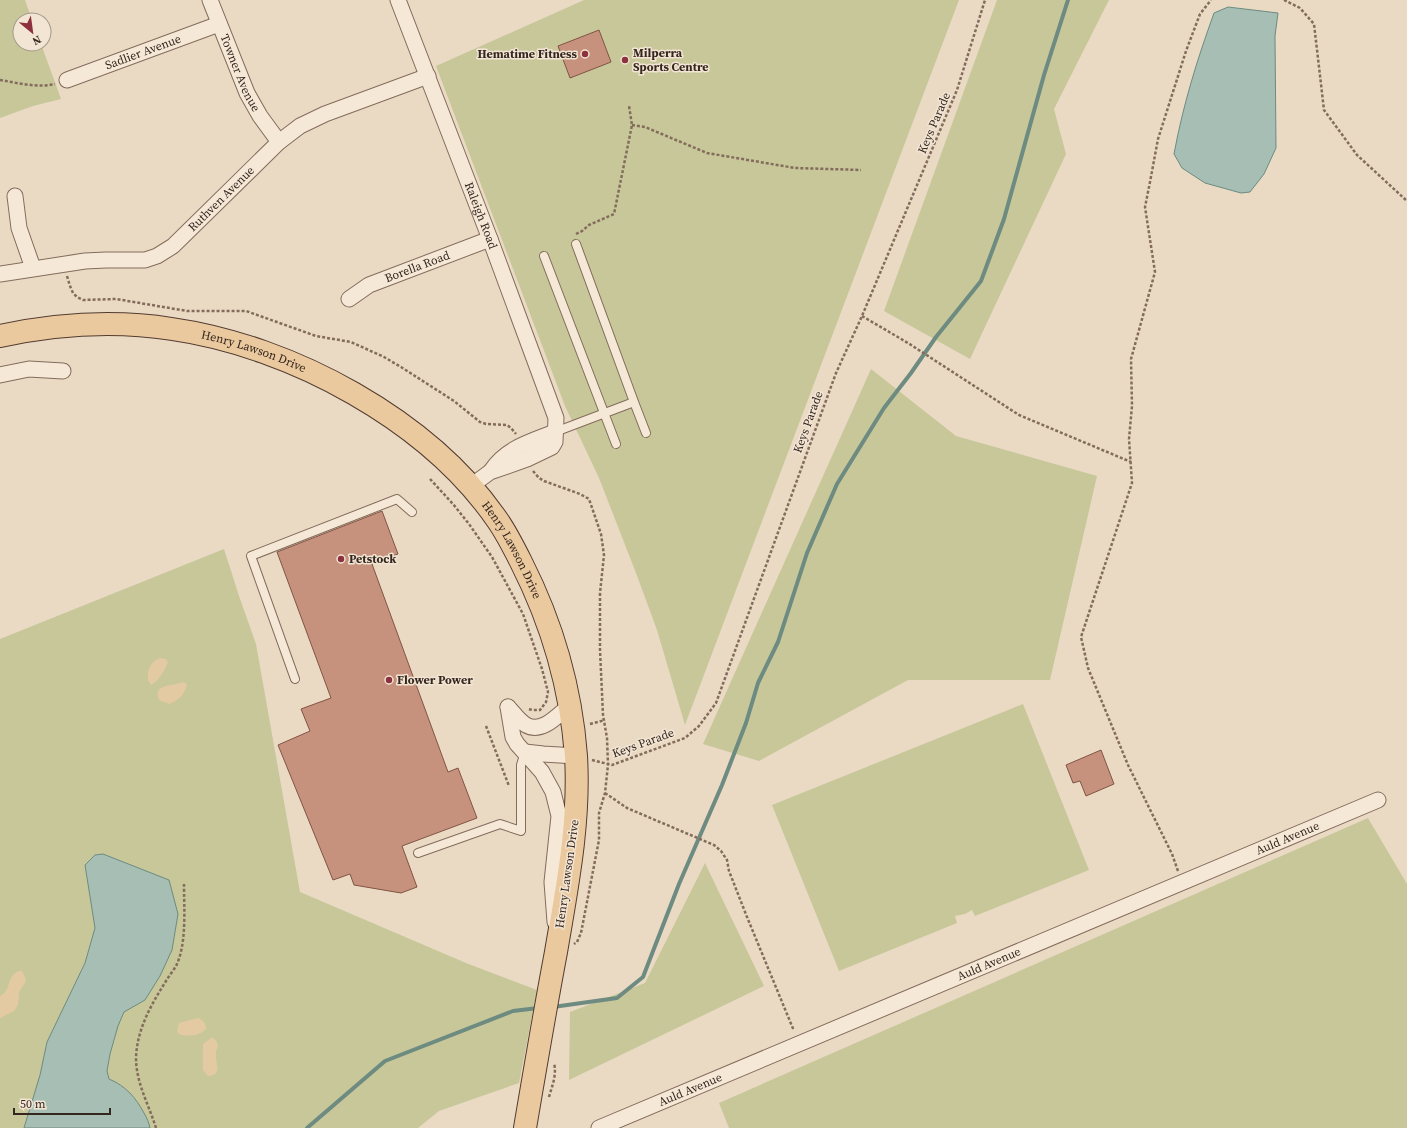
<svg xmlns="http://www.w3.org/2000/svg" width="1407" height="1128" viewBox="0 0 1407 1128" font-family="'Source Serif 4',serif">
<rect width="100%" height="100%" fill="#eadac4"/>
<!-- green -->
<path fill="#c7c799" d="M 0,0 L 25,0 L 32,20 L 20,20 L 20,44 L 41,44 L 61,99 L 33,106 L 0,118 Z
M 584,0 L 959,0 L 685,725 L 657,630 L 636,573 L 599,478 L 565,406 L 436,66 Z
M 997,0 L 1109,0 L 1054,109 L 1066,154 L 970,359 L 884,311 Z
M 871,369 L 956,436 L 1097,476 L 1050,680 L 908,680 L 759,761 L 703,744 Z
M 224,549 L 239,596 L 256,644 L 300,892 L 466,963 L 537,990 L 519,1083 L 439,1111 L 418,1128 L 0,1128 L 0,639 Z
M 1023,704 L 1089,870 L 975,916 L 972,910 L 965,914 L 955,916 L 957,923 L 839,971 L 772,805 Z
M 1368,818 L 1407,884 L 1407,1128 L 729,1128 L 719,1103 Z
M 705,863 L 764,986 L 569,1080 L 570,1012 L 645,983 Z"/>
<!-- sand -->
<path fill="#e4caa3" d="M 160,658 L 166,659 L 168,662 C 165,670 159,681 151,685 L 148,680 C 147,670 150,662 160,658 Z
M 182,682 L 186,683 L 187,685 C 184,695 178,701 169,704 L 159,700 C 152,683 173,687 182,682 Z
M 19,971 L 22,971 L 26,979 L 25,983 L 19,992 L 18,1005 L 14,1011 L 0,1018 L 0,996 C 12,990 6,976 19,971 Z
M 198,1018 C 203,1020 206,1023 206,1029 C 199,1036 189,1037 179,1034 L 177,1031 L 179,1023 Z
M 211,1038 L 214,1038 C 222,1048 215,1047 216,1056 C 216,1064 222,1076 208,1076 L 203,1070 L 203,1044 Z"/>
<!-- water -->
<path fill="#a6beb4" stroke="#6d8b80" d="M 1228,7 L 1278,13 L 1275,36 L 1276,148 L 1264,174 L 1250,192 L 1241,193 L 1205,183 L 1182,168 L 1174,154 C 1183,105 1197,60 1214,13 Z
M 103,854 L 169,880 L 178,914 L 172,950 L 160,976 L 145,1000 L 124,1012 L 118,1026 L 110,1054 L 107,1071 L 109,1079 C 126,1086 136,1098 144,1113 C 147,1118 149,1123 150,1128 L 24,1128 L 40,1075 L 47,1042 L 85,963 L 95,928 L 85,865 L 95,855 Z"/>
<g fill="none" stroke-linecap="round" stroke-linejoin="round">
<!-- stream -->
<path stroke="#6d8b80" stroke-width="4" d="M 553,1007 L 617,998 L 643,977 L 679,884 L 722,785 L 746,723 L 758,683 L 778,642 L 807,553 L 837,484 L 884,408 L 911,373 L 936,337 L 981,281 L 1004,219 L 1044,75 L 1068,0
M 307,1128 L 385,1061 L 513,1011 L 538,1008"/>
</g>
<!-- building -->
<path fill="#c6927d" stroke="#815444" d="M 599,30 L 611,62 L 570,78 L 558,46 Z
M 382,511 L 398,554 L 372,564 L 448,772 L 458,768 L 477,818 L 402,846 L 417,887 L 401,893 L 354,885 L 350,874 L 333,880 L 278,745 L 310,731 L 301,709 L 331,698 L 277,552 Z
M 1101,750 L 1114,784 L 1086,796 L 1080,781 L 1073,783 L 1066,765 Z"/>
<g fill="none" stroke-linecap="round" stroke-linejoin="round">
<!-- lane casing -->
<g stroke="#836c5c" stroke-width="10">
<path id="lane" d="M 544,256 L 616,444
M 634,402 L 646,433
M 555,432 L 634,402 L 576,244
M 295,679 L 251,556 L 397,499 L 412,512
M 418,853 L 500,824 L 521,831 L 521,765 L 525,752"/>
</g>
<!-- street casing -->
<g stroke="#836c5c" stroke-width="17">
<g id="street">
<path id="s1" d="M 210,0 L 247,93 L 260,116 L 279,142"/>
<path id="s2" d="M 398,0 L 490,239 L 556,418 L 555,442 L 552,447 L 527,459 L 490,472 L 471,486"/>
<path id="s3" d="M 67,80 L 219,24"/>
<path d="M 15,196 L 19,228 L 33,268"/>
<path id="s4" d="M 0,274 L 85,261 L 106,260 L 145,260 L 157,256 L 173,246 L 279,142 L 300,126 L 325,114 L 428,76"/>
<path id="s5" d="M 349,299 L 369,285 L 490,239"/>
<path d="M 0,375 L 29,369 L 63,371"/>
<path d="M 491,471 C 506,448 530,442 555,432"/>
<path d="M 508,707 L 513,737 L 517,744 L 542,772 L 553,792 L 559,816 L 552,882 L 555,922"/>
<path d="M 508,707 C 513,712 519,721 526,725 C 542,734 558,715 569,706"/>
<path d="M 525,752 L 543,754 L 576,756"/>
<path id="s6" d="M 599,1128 L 1378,800"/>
</g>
</g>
<!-- primary casing -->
<g stroke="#523b30" stroke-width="24">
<g id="primary">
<path id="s7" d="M 0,336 C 56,324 115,320 172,329 C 291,346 429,420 498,521 C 507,534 514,548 521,562 C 552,623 571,688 576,756 C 580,822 567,887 556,952 C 545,1010 535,1069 525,1128"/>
</g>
</g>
<!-- path -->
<path stroke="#836c5c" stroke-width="2.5" stroke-dasharray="3 2" stroke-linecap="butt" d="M 1284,0 L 1300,8 L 1314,24 L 1324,110 L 1357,155 L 1407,201
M 0,80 C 18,83 37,88 55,84
M 632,125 L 645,127 L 707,153 L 795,168 L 861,170
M 576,234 L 582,231 L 589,225 L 614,214 L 632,125 L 629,106
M 67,276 L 70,286 L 73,293 L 77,297 L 83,300 L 116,299 L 187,311 L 246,311 L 316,336 L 351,342 L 384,357 L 401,367 L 454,401 L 480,422 L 486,424 L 507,425 L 511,428 L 516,434
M 862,316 L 908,343 L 1019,415 L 1131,462
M 533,471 L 539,478 L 544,481 L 580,494 L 589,499 L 601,534 L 604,555 L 600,593 L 600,650 L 603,715 L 607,738 L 608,765 L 605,793 L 599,813 L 599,840 L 581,933 L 577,942 L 574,944
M 430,479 L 453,504 L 469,524 L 492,557 L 523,614 L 542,669 L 548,692 L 546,702 L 540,710 L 533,710 L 528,709
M 590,724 L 605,720
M 486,726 L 509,786
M 592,760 L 612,765 L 685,738 L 699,726 L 716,703 L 836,373 L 862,316 L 957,90 L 985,0
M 605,793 L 627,808 L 714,845 L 721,851 L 727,860 L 729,871 L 747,917 L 794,1031
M 1178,871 L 1172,854 L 1128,765 L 1088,668 L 1081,637 L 1132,483 L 1129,439 L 1132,406 L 1131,359 L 1155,272 L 1145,207 L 1150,182 L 1158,139 L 1186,51 L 1200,14 L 1211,0
M 549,1097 C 552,1086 557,1075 554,1063
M 156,1128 C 149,1105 136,1083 136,1058 C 137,1029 151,1005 166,981 C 169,976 173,971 176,966 C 187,944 184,908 184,884"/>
<!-- lane -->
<use href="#lane" stroke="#f6e8d7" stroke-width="8"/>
<!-- street -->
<use href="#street" stroke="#f6e8d7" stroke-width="15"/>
<!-- primary -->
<use href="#primary" stroke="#ebc99f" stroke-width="22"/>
</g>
<!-- markers -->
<g fill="#8e313e" stroke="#f2e5d3" stroke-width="1.5">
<circle cx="585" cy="54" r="4"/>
<circle cx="625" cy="60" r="4"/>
<circle cx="341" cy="559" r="4"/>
<circle cx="389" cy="680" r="4"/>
</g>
<g text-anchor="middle" stroke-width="3" stroke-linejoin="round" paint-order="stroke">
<!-- street labels -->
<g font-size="12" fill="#35271f" stroke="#f2e5d3">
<text dy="4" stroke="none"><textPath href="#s3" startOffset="81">Sadlier Avenue</textPath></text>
<text dy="4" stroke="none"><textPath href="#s1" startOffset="79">Towner Avenue</textPath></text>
<text transform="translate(934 123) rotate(-67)" y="4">Keys Parade</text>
<text dy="4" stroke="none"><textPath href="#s4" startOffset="245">Ruthven Avenue</textPath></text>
<text dy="4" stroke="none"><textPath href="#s2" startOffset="231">Raleigh Road</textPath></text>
<text dy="4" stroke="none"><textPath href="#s5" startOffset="76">Borella Road</textPath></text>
<text dy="4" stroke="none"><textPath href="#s7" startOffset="258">Henry Lawson Drive</textPath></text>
<text transform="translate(808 422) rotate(-70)" y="4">Keys Parade</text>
<text dy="4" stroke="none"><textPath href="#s7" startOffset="593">Henry Lawson Drive</textPath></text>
<text transform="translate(643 743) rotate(-20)" y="4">Keys Parade</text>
<text dy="4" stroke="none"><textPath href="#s6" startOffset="747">Auld Avenue</textPath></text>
<text transform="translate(567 874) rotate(-82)" y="4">Henry Lawson Drive</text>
<text dy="4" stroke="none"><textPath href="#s6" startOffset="423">Auld Avenue</textPath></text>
<text dy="4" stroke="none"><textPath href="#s6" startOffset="99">Auld Avenue</textPath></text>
</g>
<!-- poi labels -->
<g font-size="12" font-weight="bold" fill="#35271f" stroke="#f2e5d3" text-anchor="start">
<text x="633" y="57">Milperra<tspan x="633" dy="14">Sports Centre</tspan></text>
<text x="577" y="58" text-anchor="end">Hematime Fitness</text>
<text x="349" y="563">Petstock</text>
<text x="397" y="684">Flower Power</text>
</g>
</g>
<!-- north arrow -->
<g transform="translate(32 32) rotate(151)"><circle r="19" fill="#f2e5d3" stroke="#a6998b"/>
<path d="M0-3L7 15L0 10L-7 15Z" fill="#8e313e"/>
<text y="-6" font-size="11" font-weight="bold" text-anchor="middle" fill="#35271f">N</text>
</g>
<!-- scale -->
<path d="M14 1108v6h96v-6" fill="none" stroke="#35271f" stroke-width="2"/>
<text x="20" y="1108" font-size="12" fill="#35271f" stroke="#f2e5d3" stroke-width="3" paint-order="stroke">50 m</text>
</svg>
